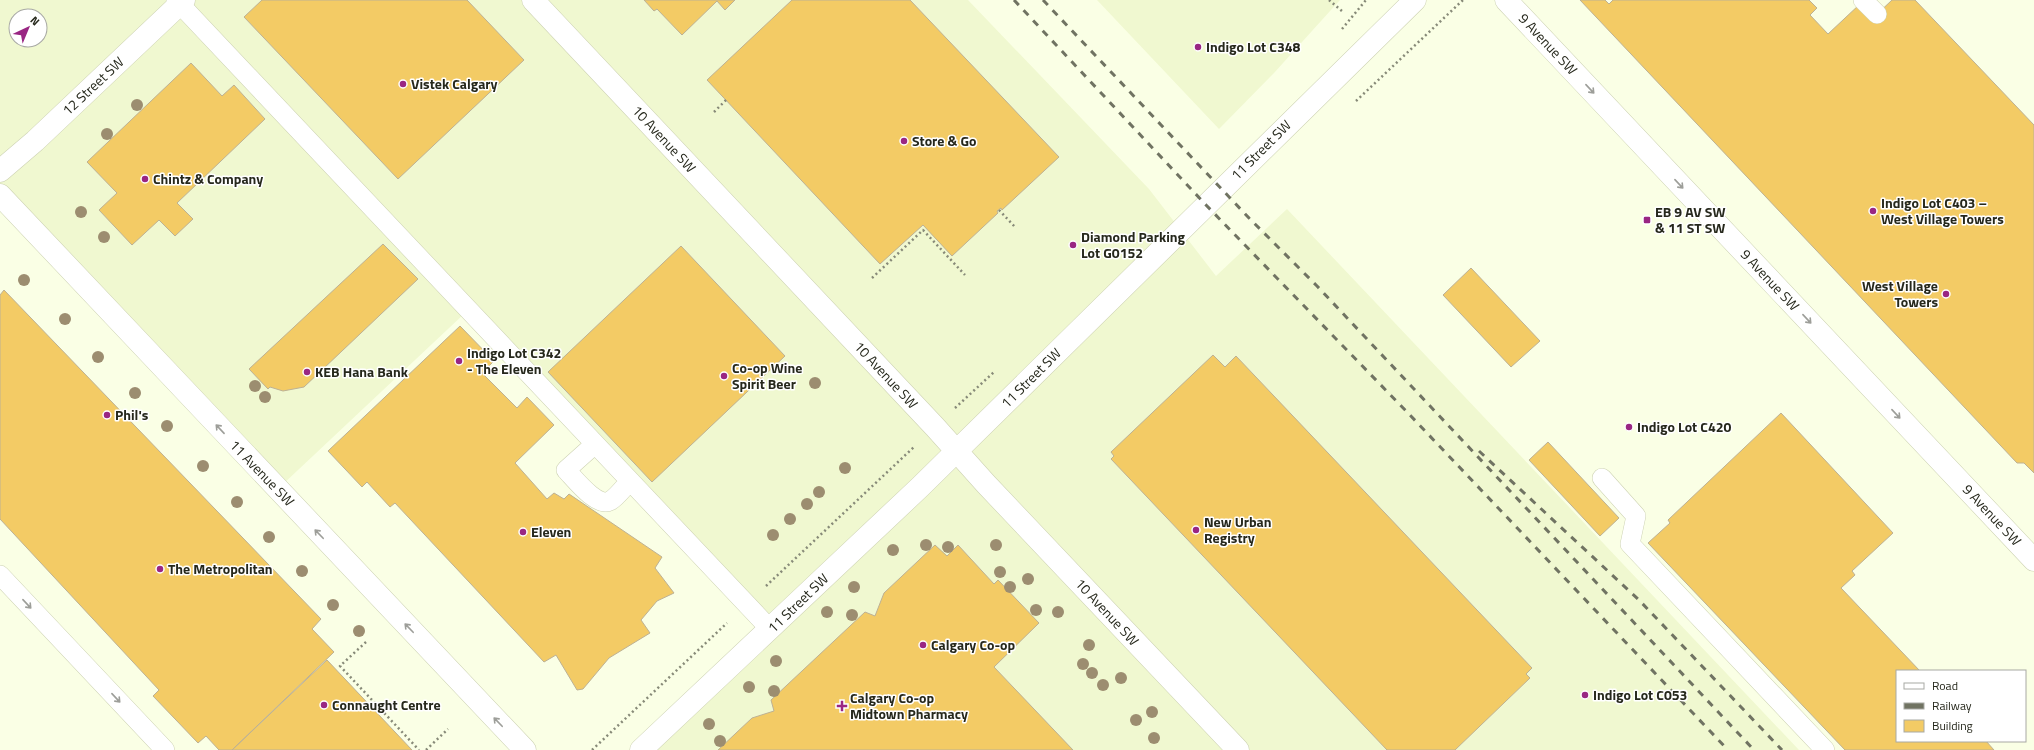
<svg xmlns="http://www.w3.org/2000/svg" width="2034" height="750" viewBox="0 0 2034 750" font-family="'Titillium Web',sans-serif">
<rect width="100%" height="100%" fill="#faffe5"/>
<!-- built -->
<path fill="#f0f8d0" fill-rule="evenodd" d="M 0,0 L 968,0 L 1149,189 L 1216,276 L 1287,209 L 1799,750 L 635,750 L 763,628 L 465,313 L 281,486 L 0,189 ZM 16,16 L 40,16 L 40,40 L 16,40 Z
M 1097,0 L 1340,0 L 1274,73 L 1219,129 Z"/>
<!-- building -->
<path fill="#f3cb65" stroke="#bdb194" d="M 262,0 L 467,0 L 524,60 L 398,179 L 244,17 Z
M 644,0 L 735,0 L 725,10 L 717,1 L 682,35 L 657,9 L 654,11 Z
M 792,0 L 910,0 L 1059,157 L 1002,210 L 1001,208 L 997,211 L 998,213 L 952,256 L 923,225 L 880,264 L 707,80 Z
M 1580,0 L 1605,0 L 1609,4 L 1613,0 L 1809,0 L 1817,8 L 1810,15 L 1828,34 L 1860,4 L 1873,18 L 1892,0 L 1915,0 L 2034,125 L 2034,473 L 2024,463 L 2017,463 Z
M 191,63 L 222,96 L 234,85 L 265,119 L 177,203 L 193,219 L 175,236 L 159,220 L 132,245 L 99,210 L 117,193 L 87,162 Z
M 383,244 L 418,279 L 304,387 L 283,391 L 270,387 L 268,389 L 249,369 Z
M 681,246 L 785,356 L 652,482 L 548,372 Z
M 1471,268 L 1540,341 L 1511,367 L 1443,295 Z
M 4,290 L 321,619 L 312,629 L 334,652 L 232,750 L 219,750 L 206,736 L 198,743 L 153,696 L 159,690 L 0,519 L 0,295 Z
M 460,326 L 494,361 L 482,373 L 517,408 L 527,397 L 554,425 L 515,463 L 547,499 L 554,493 L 564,499 L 569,494 L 662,557 L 655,568 L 674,593 L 657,601 L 641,620 L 650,633 L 609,658 L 583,689 L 577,690 L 556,655 L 544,662 L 395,503 L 390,507 L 367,482 L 362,487 L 328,451 Z
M 1213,355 L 1225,367 L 1236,356 L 1532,668 L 1526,674 L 1530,678 L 1455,750 L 1387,750 L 1111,459 L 1114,456 L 1111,452 Z
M 1781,413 L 1893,533 L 1852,571 L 1855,575 L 1841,588 L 1920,671 L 1897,671 L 1897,741 L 1986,741 L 1994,750 L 1845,750 L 1648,543 L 1670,523 L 1668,520 Z
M 1548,442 L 1619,518 L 1600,536 L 1529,460 Z
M 935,545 L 947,556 L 958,545 L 994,584 L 998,580 L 1039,623 L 994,667 L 1073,750 L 718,750 L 752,718 L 774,711 L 771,700 L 865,612 L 875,616 L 884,593 Z
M 327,660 L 412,750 L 232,750 Z"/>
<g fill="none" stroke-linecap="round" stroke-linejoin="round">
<!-- lane casing -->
<g stroke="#cdd2b3" stroke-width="20">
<path id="lane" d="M 176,0 L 770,629
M 1863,0 L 1877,14
M 595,444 L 566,470 C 574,478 597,508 610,501 C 617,497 624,487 630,481
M 1602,478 L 1636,516 L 1630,544 L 1825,750
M 0,575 L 165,750"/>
</g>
<!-- street casing -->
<g stroke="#cdd2b3" stroke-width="23">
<path id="street" d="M 0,171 L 35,141 L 184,0"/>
</g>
<!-- secondary casing -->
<g stroke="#cdd2b3" stroke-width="23">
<path id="secondary" d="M 533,0 L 935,427 L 986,484 L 1238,750
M 1506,0 L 2034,560
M 0,195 L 525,750
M 641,750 L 920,487 L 1415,0"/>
</g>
<!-- path -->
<path stroke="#878a78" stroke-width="2.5" stroke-dasharray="2 3" stroke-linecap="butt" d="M 1329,0 L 1343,12
M 1342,29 L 1366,0
M 1356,101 L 1463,0
M 714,112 L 726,100
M 999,210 L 1016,228
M 872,278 L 923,230 L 965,275
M 955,408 L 994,372
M 766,586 L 915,446
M 366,642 L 340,666 L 419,750
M 426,750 L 448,729
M 592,750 L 727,623"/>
<!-- lane -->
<use href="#lane" stroke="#fff" stroke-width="19"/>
<!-- street -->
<use href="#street" stroke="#fff" stroke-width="22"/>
<!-- secondary -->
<use href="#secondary" stroke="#fff" stroke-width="22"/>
<!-- rail -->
<path stroke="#707362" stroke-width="3" stroke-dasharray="7 7" stroke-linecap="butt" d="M 1014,0 L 1206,205 L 1408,413 L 1728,750
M 1043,0 L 1249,218 L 1317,286 L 1754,750
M 1479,451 L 1639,600 L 1782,750"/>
</g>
<!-- trees -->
<g fill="#9c8d70">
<circle cx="137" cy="105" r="6"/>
<circle cx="107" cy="134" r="6"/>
<circle cx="81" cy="212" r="6"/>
<circle cx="104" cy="237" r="6"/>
<circle cx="24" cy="280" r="6"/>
<circle cx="65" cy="319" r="6"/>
<circle cx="98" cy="357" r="6"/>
<circle cx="815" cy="383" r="6"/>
<circle cx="255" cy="386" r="6"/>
<circle cx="135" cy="393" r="6"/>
<circle cx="265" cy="397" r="6"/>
<circle cx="167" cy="426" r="6"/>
<circle cx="203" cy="466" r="6"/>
<circle cx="845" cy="468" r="6"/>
<circle cx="819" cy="492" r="6"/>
<circle cx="237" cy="502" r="6"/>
<circle cx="807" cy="504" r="6"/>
<circle cx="790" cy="519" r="6"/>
<circle cx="773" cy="535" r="6"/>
<circle cx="269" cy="537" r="6"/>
<circle cx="926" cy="545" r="6"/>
<circle cx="996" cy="545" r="6"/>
<circle cx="948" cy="547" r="6"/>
<circle cx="893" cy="550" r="6"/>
<circle cx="302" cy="571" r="6"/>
<circle cx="1000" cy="572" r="6"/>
<circle cx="1028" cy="579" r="6"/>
<circle cx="854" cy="587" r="6"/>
<circle cx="1010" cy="587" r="6"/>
<circle cx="333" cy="605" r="6"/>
<circle cx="1036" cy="610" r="6"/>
<circle cx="827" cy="612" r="6"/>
<circle cx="1058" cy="612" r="6"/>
<circle cx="852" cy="615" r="6"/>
<circle cx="359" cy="631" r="6"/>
<circle cx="1089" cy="645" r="6"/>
<circle cx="776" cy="661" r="6"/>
<circle cx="1083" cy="664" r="6"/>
<circle cx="1092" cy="673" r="6"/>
<circle cx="1121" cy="678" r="6"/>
<circle cx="1103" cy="685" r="6"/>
<circle cx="749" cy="687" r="6"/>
<circle cx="774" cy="691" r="6"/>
<circle cx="1152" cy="712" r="6"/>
<circle cx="1136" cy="720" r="6"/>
<circle cx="709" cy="724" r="6"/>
<circle cx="1154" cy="738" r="6"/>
<circle cx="720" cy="741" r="6"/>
</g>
<!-- one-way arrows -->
<defs><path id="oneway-shaft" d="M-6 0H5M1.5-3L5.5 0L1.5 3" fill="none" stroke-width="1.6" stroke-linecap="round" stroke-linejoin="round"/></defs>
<g stroke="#9d9e99">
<use href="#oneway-shaft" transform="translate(1590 89) rotate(47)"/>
<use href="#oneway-shaft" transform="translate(1679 184) rotate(47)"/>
<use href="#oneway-shaft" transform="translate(1807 319) rotate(47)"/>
<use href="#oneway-shaft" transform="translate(1896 414) rotate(47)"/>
<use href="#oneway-shaft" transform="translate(220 429) rotate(-133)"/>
<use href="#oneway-shaft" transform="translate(319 534) rotate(-134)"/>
<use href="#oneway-shaft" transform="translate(27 604) rotate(47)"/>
<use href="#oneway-shaft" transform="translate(409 628) rotate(-134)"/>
<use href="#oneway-shaft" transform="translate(116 698) rotate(47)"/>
<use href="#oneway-shaft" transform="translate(498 722) rotate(-134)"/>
</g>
<!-- markers -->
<g fill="#992683" stroke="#fff" stroke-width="1.5">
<circle cx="1198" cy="47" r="4"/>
<circle cx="403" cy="84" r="4"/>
<circle cx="904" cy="141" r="4"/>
<circle cx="145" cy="179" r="4"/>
<circle cx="1873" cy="211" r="4"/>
<rect x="1643" y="216" width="8" height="8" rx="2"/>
<circle cx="1073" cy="245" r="4"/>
<circle cx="1946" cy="294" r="4"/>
<circle cx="459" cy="361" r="4"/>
<circle cx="307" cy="372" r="4"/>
<circle cx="724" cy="376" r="4"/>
<circle cx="107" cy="415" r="4"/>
<circle cx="1629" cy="427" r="4"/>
<circle cx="1196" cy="530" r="4"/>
<circle cx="523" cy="532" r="4"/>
<circle cx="160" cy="569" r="4"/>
<circle cx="923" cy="645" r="4"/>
<circle cx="1585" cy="695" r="4"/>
<circle cx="324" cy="705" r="4"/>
<path d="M840 700h4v4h4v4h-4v4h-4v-4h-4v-4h4z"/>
</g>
<g text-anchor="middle" stroke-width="3" stroke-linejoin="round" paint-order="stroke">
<!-- street labels -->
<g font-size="14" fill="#26281c" stroke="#fff">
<text transform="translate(1548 44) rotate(47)" y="5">9 Avenue SW</text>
<text transform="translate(93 86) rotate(-43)" y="5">12 Street SW</text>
<text transform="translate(664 139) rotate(47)" y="5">10 Avenue SW</text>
<text transform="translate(1261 150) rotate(-45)" y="5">11 Street SW</text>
<text transform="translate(1770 280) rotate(47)" y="5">9 Avenue SW</text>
<text transform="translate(886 375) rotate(47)" y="5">10 Avenue SW</text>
<text transform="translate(1031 378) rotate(-45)" y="5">11 Street SW</text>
<text transform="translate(262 473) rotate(46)" y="5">11 Avenue SW</text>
<text transform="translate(1992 515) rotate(47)" y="5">9 Avenue SW</text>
<text transform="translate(798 603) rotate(-44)" y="5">11 Street SW</text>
<text transform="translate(1107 612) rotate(47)" y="5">10 Avenue SW</text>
</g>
<!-- poi labels -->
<g font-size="14" font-weight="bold" fill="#26281c" stroke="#fff" text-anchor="start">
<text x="1206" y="52">Indigo Lot C348</text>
<text x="411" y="89">Vistek Calgary</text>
<text x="912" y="146">Store &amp; Go</text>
<text x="153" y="184">Chintz &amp; Company</text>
<text x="1881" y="208">Indigo Lot C403 –<tspan x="1881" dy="16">West Village Towers</tspan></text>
<text x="1655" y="217">EB 9 AV SW<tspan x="1655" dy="16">&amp; 11 ST SW</tspan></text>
<text x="1081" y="242">Diamond Parking<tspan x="1081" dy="16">Lot G0152</tspan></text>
<text x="1938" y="291" text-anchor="end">West Village<tspan x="1938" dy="16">Towers</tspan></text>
<text x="467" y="358">Indigo Lot C342<tspan x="467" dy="16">- The Eleven</tspan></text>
<text x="732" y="373">Co-op Wine<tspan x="732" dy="16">Spirit Beer</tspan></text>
<text x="315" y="377">KEB Hana Bank</text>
<text x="115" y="420">Phil's</text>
<text x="1637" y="432">Indigo Lot C420</text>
<text x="1204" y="527">New Urban<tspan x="1204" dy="16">Registry</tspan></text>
<text x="531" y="537">Eleven</text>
<text x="168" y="574">The Metropolitan</text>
<text x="931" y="650">Calgary Co-op</text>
<text x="1593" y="700">Indigo Lot C053</text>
<text x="850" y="703">Calgary Co-op<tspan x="850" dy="16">Midtown Pharmacy</tspan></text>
<text x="332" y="710">Connaught Centre</text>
</g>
</g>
<!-- legend -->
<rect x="1896" y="670" width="130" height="72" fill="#ffffff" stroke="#a8a9a4"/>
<rect x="1904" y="683" width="20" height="6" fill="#ffffff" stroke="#a8a9a4"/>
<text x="1932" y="690" font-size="12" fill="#26281c">Road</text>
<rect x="1904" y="703" width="20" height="6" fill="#707362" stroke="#a8a9a4"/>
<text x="1932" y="710" font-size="12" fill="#26281c">Railway</text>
<rect x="1904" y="720" width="20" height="12" fill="#f3cb65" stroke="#a8a9a4"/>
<text x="1932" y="730" font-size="12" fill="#26281c">Building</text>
<!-- north arrow -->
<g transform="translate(28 28) rotate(44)"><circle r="19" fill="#ffffff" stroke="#a8a9a4"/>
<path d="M0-3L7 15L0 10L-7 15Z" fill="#992683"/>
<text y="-6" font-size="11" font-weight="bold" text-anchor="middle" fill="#26281c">N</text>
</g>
</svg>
